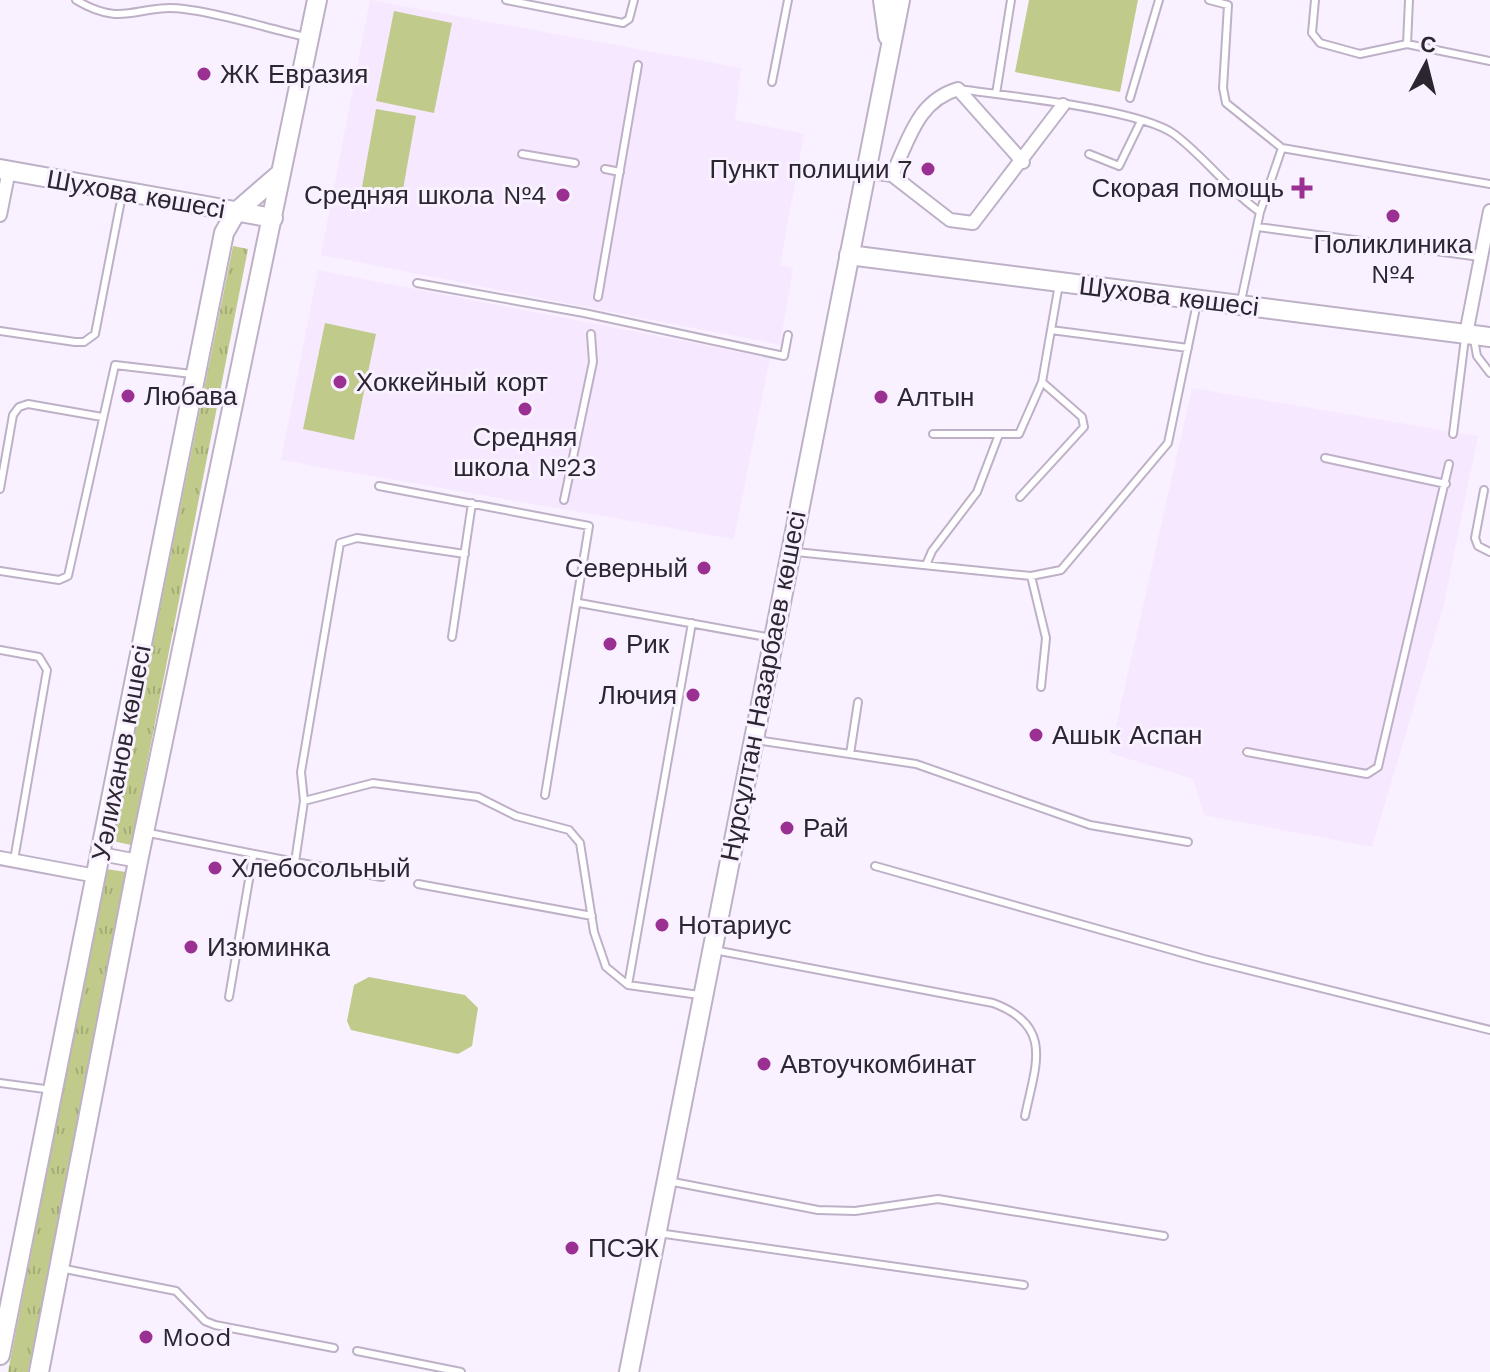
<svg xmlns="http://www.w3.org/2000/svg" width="1490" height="1372" viewBox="0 0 1490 1372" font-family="'Work Sans',sans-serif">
<defs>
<pattern id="grass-tufts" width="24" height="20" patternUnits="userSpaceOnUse" patternTransform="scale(2)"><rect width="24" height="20" fill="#c0ca8a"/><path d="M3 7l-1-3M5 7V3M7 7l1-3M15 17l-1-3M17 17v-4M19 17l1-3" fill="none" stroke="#a5ad77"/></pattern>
</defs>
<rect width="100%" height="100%" fill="#f9f1ff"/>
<!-- built -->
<path fill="#f6e8ff" d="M 370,0 L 741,68 L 735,120 L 804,134 L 780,265 L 793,268 L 780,345 L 321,255 Z
M 318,270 L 770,358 L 734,539 L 281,460 Z
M 1192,388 L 1478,436 L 1443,608 L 1372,847 L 1204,815 L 1193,779 L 1110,753 Z"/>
<!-- grass -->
<path fill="url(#grass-tufts)" d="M 233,246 L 248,249 L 131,845 L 113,841 Z
M 106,869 L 126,872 L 29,1372 L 8,1372 Z"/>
<!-- pitch -->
<path fill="#c0ca8a" d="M 1029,0 L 1138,0 L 1120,92 L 1015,72 Z
M 394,11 L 452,23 L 434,113 L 376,101 Z
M 376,109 L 416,116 L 402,195 L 362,187 Z
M 325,323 L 376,334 L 354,440 L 303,429 Z
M 369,977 L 465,995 L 478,1008 L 472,1046 L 458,1054 L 351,1030 L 347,1021 L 354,985 Z"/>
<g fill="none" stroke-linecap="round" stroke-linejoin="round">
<!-- lane casing -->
<g stroke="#beb1c7" stroke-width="10">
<path id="lane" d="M 76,0 C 124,29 138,3 184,9 C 225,14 265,28 306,37
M 506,0 L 623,23 L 629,19 L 634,0
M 1209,0 L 1228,5 L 1223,88 L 1226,103 L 1282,148 L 1260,212 L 1241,301
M 1315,0 L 1312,33 L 1320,43 L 1360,54 L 1407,44 L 1490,61
M 1407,44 L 1409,0
M 772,82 L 788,0
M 959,89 C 1007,96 1139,109 1174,134 C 1205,157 1228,190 1260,212
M 996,94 L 1011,0
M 1130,98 L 1159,0
M 1282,148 L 1490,184
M 522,154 L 575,163
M 1089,154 L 1119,166 L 1141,121
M 605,169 L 620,172
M 1258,227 L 1480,257
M 417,283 L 584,313 L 784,356 L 788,335
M 1059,284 L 1051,330 L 1188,348
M 598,297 L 638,65
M 0,331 L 75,342 L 84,342 L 95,334 L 122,195
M 1474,339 L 1477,356 L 1490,373
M 933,434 L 1019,434 L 1042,382 L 1051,330
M 1453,434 L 1465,338
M 1325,458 L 1446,484
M 379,486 L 589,526 L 545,795
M 0,489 L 13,415 L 19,407 L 28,404 L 102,417
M 1484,490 L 1475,538 L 1478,546 L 1490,552
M 1020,497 L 1084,427 L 1082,417 L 1042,382
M 564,500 L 593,362 L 591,334
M 796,552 L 1031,576 L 1061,570 L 1168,443 L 1197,303
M 926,565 L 932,551 L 977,492 L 998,437
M 0,571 L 59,580 L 68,576 L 115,365 L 192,374
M 1031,576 L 1046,638 L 1041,687
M 579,603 L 772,638
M 452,637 L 472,503
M 0,650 L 39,657 L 47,670 L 14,860
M 756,740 L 916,764 L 1090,825 L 1188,842
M 1247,752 L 1367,774 L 1378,767 L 1449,464
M 850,754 L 858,702
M 304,801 L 373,783 L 478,797 L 516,816 L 569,830 L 580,843 L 594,932 L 606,967 L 628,985 L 699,995
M 149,833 L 295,862 L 304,801 L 301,772 L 340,543 L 357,538 L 465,554
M 295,862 L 382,877
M 875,866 L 1204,959 L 1490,1030
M 418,884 L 592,916
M 714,950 L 993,1003 C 1055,1026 1035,1066 1025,1116
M 628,985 L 692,623
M 229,997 L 253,856
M 0,1083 L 52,1090
M 668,1181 L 818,1210 L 855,1211 L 938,1199 L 1164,1236
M 658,1233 L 1024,1285
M 60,1268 L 176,1291 L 205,1321 L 215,1325 L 334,1348
M 357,1351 L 461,1372"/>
</g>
<!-- street casing -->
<g stroke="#beb1c7" stroke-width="16">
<path id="street" d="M 864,171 L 892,175 C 909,140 917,101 958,89 L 1023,162
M 892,175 L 950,220 L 973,223 L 1063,105
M 0,215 L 9,170
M 1466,334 L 1490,211
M 101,854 L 138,861
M 0,858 L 96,876"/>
</g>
<!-- secondary casing -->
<g stroke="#beb1c7" stroke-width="22">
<path id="secondary" d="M 883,0 L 888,36
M 0,169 L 273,218
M 849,255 L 1490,337
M 0,1355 L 224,233 L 236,212 L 281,173
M 39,1372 L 138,861 L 317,0
M 629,1372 L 900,0"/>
</g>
<!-- lane -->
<use href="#lane" stroke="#fff" stroke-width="6"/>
<!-- street -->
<use href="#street" stroke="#fff" stroke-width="12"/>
<!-- secondary -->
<use href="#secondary" stroke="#fff" stroke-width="18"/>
</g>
<!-- markers -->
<g fill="#9a3092" stroke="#f9f1ff" stroke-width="3">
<circle cx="204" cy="74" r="8"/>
<circle cx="928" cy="169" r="8"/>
<path d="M1298 176h8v8h8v8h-8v8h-8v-8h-8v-8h8z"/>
<circle cx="563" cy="195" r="8"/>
<circle cx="1393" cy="216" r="8"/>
<circle cx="340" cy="382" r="8"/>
<circle cx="128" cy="396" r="8"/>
<circle cx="881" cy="397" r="8"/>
<circle cx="525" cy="409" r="8"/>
<circle cx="704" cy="568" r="8"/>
<circle cx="610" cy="644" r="8"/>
<circle cx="693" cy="695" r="8"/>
<circle cx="1036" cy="735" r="8"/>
<circle cx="787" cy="828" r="8"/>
<circle cx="215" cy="868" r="8"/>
<circle cx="662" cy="925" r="8"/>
<circle cx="191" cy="947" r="8"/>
<circle cx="764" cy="1064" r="8"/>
<circle cx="572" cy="1248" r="8"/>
<circle cx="146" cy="1337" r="8"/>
</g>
<g text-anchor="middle" stroke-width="6" stroke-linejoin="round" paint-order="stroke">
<!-- poi labels -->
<g font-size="26" fill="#2b262f" stroke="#f9f1ff" text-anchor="start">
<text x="220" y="83">ЖК Евразия</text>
<text x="912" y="178" text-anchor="end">Пункт полиции 7</text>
<text x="1284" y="197" text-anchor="end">Скорая помощь</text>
<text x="547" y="204" text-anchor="end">Средняя школа №4</text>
<text x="1393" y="253" text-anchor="middle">Поликлиника<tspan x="1393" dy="30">№4</tspan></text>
<text x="356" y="391">Хоккейный корт</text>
<text x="144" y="405">Любава</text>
<text x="897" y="406">Алтын</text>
<text x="525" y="446" text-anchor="middle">Средняя<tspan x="525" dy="30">школа №23</tspan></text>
<text x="688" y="577" text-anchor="end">Северный</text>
<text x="626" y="653">Рик</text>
<text x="677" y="704" text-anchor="end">Лючия</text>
<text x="1052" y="744">Ашык Аспан</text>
<text x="803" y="837">Рай</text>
<text x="231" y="877">Хлебосольный</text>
<text x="678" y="934">Нотариус</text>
<text x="207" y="956">Изюминка</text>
<text x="780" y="1073">Автоучкомбинат</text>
<text x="588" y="1257">ПСЭК</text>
<text x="162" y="1346">Mood</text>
</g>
<!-- street labels -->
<g font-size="26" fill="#2b262f" stroke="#f9f1ff">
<text transform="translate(136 194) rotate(10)" y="9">Шухова көшесі</text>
<text transform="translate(1169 296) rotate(7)" y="9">Шухова көшесі</text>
<text transform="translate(763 686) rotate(-79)" y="9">Нұрсұлтан Назарбаев көшесі</text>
<text transform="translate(121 753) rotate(-79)" y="9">Уәлиханов көшесі</text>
</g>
</g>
<!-- north arrow -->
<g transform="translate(1426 64) rotate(7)" stroke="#f9f1ff" stroke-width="6" paint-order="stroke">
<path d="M0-6L14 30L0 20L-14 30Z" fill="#2b262f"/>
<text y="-12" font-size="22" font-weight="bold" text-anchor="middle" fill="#2b262f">С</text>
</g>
</svg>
